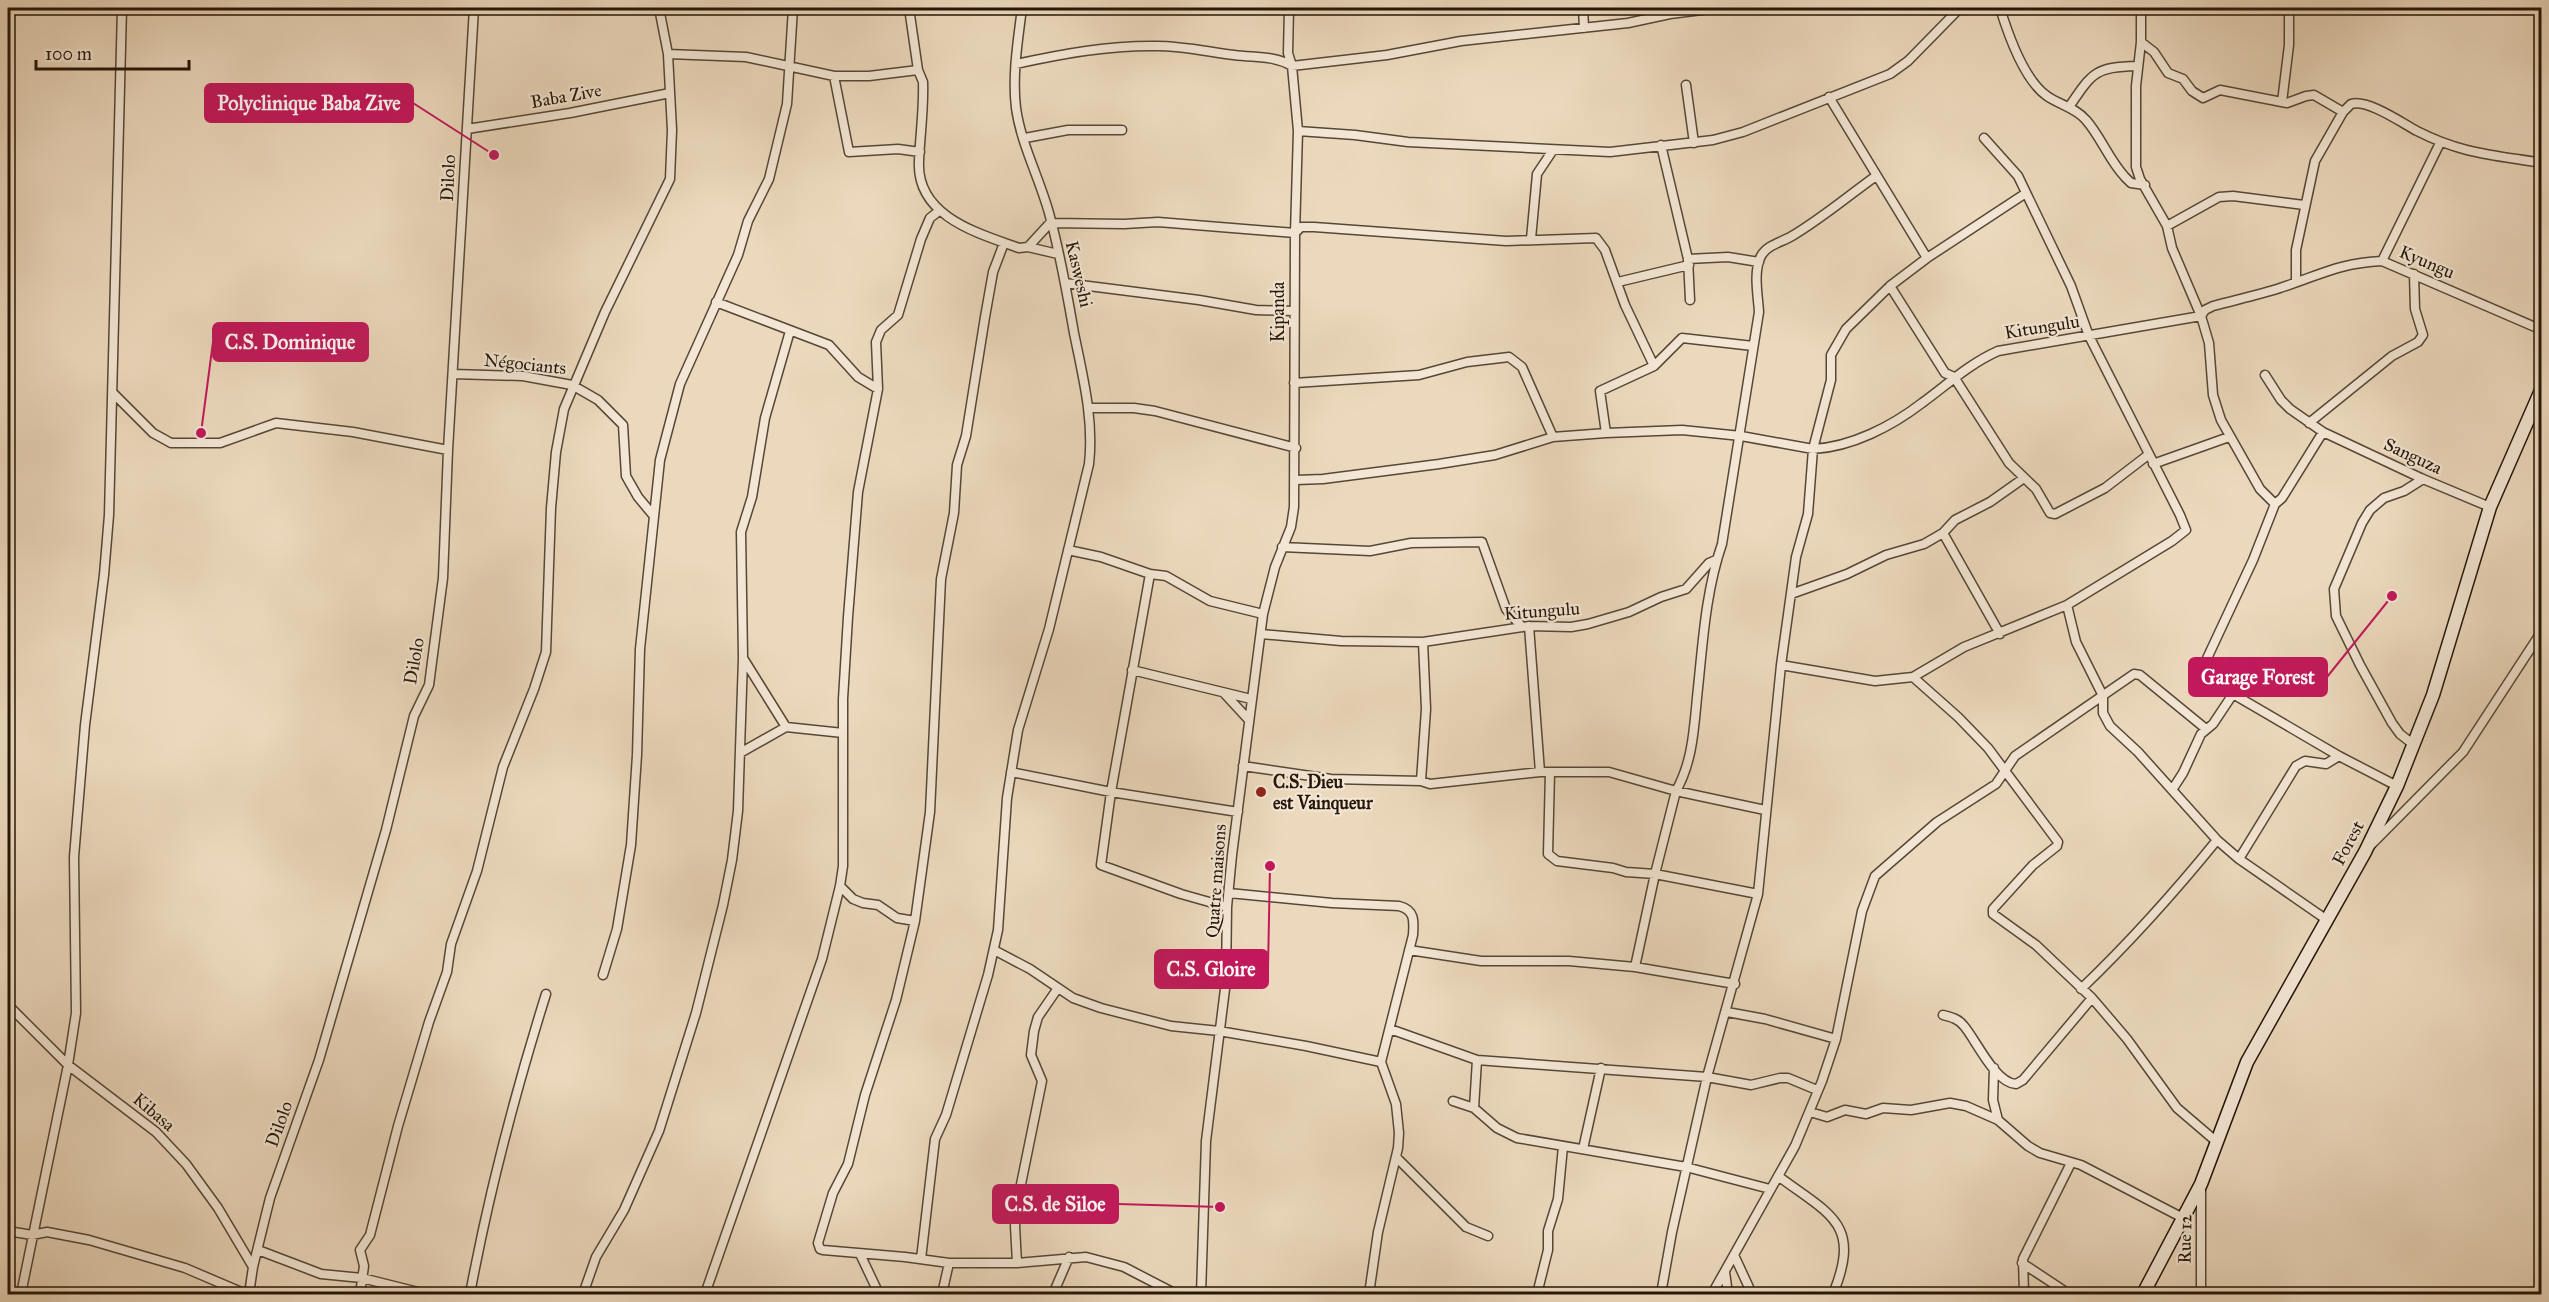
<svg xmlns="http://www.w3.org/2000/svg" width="2549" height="1302" viewBox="0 0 2549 1302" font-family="'IM FELL Great Primer',serif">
<rect width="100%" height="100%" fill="#ecd9bd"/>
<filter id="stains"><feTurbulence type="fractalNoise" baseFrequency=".00333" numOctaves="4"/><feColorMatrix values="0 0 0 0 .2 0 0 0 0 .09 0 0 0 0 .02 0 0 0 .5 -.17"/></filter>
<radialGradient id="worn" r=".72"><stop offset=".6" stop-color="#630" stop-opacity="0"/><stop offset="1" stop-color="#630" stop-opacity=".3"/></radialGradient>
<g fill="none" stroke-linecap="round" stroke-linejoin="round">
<!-- street casing -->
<g stroke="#564736" stroke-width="11">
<path id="street" d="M 909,8 L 918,70 L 923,82 C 924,109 920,135 919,161 C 916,216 977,233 1019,248 L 1028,247 L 1050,223 L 1124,224 L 1158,222 L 1295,233 L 1301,227 L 1314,227 L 1506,241 L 1596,238 L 1605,250 L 1625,305 L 1654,366
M 1583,8 L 1584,28
M 2000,8 C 2008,34 2024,80 2047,96 C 2060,105 2076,108 2086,120 C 2101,137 2109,160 2125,177 L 2131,183 L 2145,185
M 2141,8 L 2141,42 L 2136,86 L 2136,167 L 2140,179 L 2167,226 L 2172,248 L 2201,316 L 2209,343 L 2213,395 L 2221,420 L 2260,489 L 2275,504
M 2141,42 L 2154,52 L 2168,73 L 2183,79 L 2192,91 L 2203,98 L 2220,90 L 2287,103 L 2306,96 L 2314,95 L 2343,112
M 668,54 L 746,57 L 834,76 L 869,76 L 918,70
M 1016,64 C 1062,54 1110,45 1157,46 C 1183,46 1209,52 1234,55 C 1255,58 1273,55 1292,66 L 1387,55 L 1461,41 L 1628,23 L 1670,14 L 1718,8
M 834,76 L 849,152 L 898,149 L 920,152
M 1686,85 L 1694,143
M 1829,97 L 1927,258
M 2282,102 L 2289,45 L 2289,8
M 2069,107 C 2092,73 2095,67 2137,66
M 467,129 L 570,113 L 670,93
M 1298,131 L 1355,135 L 1408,142 L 1610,152 L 1713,140 L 1743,132 L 1890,74 L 1908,61 L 1960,8
M 1025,138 L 1068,130 L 1122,130
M 1661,145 L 1688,259 L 1690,300
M 2167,226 L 2219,197 L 2233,196 L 2304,205
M 1531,239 L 1537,174 L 1553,150
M 1004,243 L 993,272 L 985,317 L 966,436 L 957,465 L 954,513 L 941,579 L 930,812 L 915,921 L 896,1000 L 865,1095 L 848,1164 L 833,1193 L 818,1243 L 820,1249 L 823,1250 L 905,1257 L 949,1263 L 1017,1263 L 1086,1257 L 1124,1267 L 1176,1294
M 1028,247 L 1058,254
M 1688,259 L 1728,257 L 1759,262
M 2382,261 L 2440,143
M 1618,282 L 1689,265
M 2296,282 L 2296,250 L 2315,161 L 2343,112 L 2351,104 C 2368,99 2402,123 2417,131 C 2462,154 2494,155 2542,163
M 1065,283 L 1199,300 L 1256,310 L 1294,311
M 1890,286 L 1945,373 L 1954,377 L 2009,463 L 2036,489 L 2050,513 L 2055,514 L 2105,488 L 2148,455
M 716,302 L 829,345 L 858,377 L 878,389
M 453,374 L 523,376 L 572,385 L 598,400 L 623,425 L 626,476 L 638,497 L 653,515
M 2265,375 L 2281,400 L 2290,409 L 2323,432 L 2423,479 L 2490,507
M 1294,383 L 1419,375 L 1467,362 L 1509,357 L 1522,367 L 1553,437
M 113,393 L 153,433 L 171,443 L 220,443 L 276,423 L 353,432 L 448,450
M 1089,408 L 1134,408 L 1155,411 L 1296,448
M 2309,423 L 2392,356 L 2418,342 L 2423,335 L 2415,309 L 2414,274
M 2323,432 L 2282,498 L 2275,504 L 2253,560 L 2203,667 L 2233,694 L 2339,756 L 2397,786
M 1606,433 L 1600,391 L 1654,366 L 1682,338 L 1753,346
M 2153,464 L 2229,437
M 1296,480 L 1323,479 L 1439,464 L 1495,455 L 1553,437 L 1606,433 L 1682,430 L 1741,436 L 1813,449 C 1852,447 1892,426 1922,403 C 1948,384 1969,364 1998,351 L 2201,316 L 2205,310 L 2213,306 C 2235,300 2258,295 2280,288 C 2320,275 2339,263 2382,261 L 2542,330
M 1943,533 L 2000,634
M 1282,547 L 1370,551 L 1411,543 L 1482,542 L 1506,609 L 1522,627
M 1068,550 L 1101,557 L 1150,574 L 1166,576 L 1210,601 L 1263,614
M 1150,574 L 1111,792 L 1101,865 L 1181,894 L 1227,907
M 1791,594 L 1847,574 L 1886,555 L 1924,544 L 1943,533 L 1955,520 L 1990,502 L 2024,478
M 2067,605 L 2076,642 L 2103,696 L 2103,713 L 2110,726 L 2138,752 L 2217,840 L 2239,859 L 2327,920
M 1529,626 L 1540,772
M 1261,634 L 1341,641 L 1423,642 L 1529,626 L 1571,627 L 1588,624 L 1629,612 L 1661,597 L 1686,589 L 1709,563 L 1716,560
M 743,658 L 786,727
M 1781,665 L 1875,681 L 1913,677 L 1964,647 L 2067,605 L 2172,541 L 2186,530 L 2180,515 L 2089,336 L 2071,286 L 2018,176 L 1984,138
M 1132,670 L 1251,699
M 1913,677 L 1958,717 L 1988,748 L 2058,842 L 2057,846 L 2033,865 L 1993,909 L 1993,914 L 2036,945 L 2092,998 L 2127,1039 L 2177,1108 L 2218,1143
M 1224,693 L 1248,719
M 2414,745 L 2400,734 L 2392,723 L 2360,665 L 2336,616 L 2334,589 L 2362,523 L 2370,510 L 2384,498 L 2404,491 L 2423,479
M 740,753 L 786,727 L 843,733
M 1243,766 L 1331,779 L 1421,781 L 1430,784 L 1540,772 L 1609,772 L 1676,791 L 1765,810
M 1011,772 L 1111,792 L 1238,812
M 1550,772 L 1548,854 L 1557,861 L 1613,868 L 1626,872 L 1655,874 L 1758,894
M 1421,781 L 1426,709 L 1423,642
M 2172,790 L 2183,773 L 2201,734 L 2213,724 L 2233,694
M 2371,845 L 2463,752 L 2542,631
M 2239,859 L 2296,766 L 2305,761 L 2326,764 L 2339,756
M 840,886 L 853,899 L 863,903 L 878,905 L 897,918 L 915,921
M 1229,893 L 1332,903 L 1399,906 C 1415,910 1414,921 1413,935 L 1381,1062 L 1396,1104 L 1399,1133 L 1398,1148 L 1378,1232 L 1369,1294
M 994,950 L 1030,969 L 1073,998 L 1101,1008 L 1171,1026 L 1219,1031 L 1306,1046 L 1381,1062
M 1409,950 L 1481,961 L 1569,961 L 1635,967 L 1735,984
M 1635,967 L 1655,874 L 1676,791 C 1694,759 1694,724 1698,688 C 1703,640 1706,590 1722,544 L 1759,312 C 1758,295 1753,272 1761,256 C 1767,245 1782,242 1792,236 C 1821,219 1848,196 1876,176
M 603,975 L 617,929 L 631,845 L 637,755 L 640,649 L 660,460 L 680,384 L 738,255 L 748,221 L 769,179 L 787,104 L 793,8
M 2081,989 C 2130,942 2174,893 2217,840
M 8,1005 L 68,1065 L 156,1132 L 186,1164 L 218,1208 L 253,1267
M 1727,1012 L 1765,1019 L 1836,1039
M 1943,1015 C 1951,1017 1959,1019 1964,1026 C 1976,1040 1995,1083 2016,1084 L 2023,1080 L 2092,998
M 1390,1029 L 1477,1060 L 1707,1077 L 1751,1085 L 1780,1078 L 1788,1078 L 1817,1090
M 1994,1068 L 1993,1100 L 1998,1120
M 1453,1101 L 1474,1108 L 1497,1128 L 1517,1138 L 1686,1167 L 1770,1189
M 1474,1108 L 1477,1060
M 1810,1112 L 1827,1117 L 1845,1110 L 1866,1114 L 1883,1108 L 1911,1110 L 1950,1103 L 1966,1106 L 1998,1120 L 2028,1146 L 2040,1153 L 2081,1165 L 2183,1218
M 1583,1149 L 1601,1068
M 1396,1157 L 1466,1227 L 1488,1236
M 1778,1176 C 1830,1215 1862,1223 1833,1294
M 8,1231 L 32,1235 L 47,1232 L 89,1240 L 185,1268 L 246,1294
M 258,1250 L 321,1274 L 362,1278 L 426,1294
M 860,1254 L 879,1294
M 1734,1255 L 1752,1294
M 921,1259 L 935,1139 L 946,1115 L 988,975 L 998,930 L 1007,798 L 1018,730 L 1049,629 L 1089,464 C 1094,420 1083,377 1074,333 C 1067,293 1060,252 1049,213 C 1039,177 1021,144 1016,108 C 1012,75 1018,40 1022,8
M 1017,1263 L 1015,1226 L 1018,1199 L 1042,1081 L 1031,1055 L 1034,1031 L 1038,1017 L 1058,988
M 2022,1263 L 2063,1290 L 2065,1294
M 1725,1272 L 1728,1294
M 21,1294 L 68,1065 L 76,1013 L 74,857 L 85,725 L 104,575 L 109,515 L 122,8
M 249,1294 L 253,1267 L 270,1198 L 319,1060 L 386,830 L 414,716 L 429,685 L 443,578 L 448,450 L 474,8
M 360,1294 L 364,1266 L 360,1250 L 370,1235 L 398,1126 L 429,1022 L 447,972 L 451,944 L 477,871 L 503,767 L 534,689 L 546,652 L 551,508 L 556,452 L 564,409 L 605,312 L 670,179 L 672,130 L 668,54 L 659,8
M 470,1294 C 489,1192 515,1093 546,994
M 583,1294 L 596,1257 L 624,1210 L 659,1131 L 696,1013 L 723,905 L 732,860 L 738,811 L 743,658 L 741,532 L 752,497 L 765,418 L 790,331
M 705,1294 L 822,959 L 840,886 L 843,866 L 843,699 L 848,617 L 858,492 L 878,389 L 876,342 L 881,330 L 898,315 L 921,239 L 930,218 L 939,211
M 942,1294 L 949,1263
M 1053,1294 L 1069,1257
M 1201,1294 L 1206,1141 L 1226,981 L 1227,907 L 1232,855 L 1263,614 L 1275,567 L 1291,527 L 1294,507 L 1295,233 L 1298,131 L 1292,66 L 1288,53 L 1289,8
M 1537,1294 L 1548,1250 L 1548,1231 L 1558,1199 L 1563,1146
M 1661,1294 L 1672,1232 L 1707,1077 L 1758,894 L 1781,665 L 1796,557 L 1808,514 L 1813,449 L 1831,380 L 1831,355 L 1846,329 L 1890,286 L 1927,258 L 2026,193
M 1712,1294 L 1795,1146 L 1822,1081 L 1836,1039 L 1862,911 L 1875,876 L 1937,822 L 1996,784 L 2015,756 L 2134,674 L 2140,675 L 2206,729
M 2024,1294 L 2023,1259 L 2071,1163
M 2201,1294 L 2201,1187"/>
</g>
<!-- secondary casing -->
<g stroke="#241609" stroke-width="15">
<path id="secondary" d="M 2143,1294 L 2201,1184 L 2247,1062 L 2365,852 L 2397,786 L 2433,695 L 2490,507 L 2542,388"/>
</g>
<!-- street -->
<use href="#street" stroke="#f3e6d4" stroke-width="8"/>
<!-- secondary -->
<use href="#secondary" stroke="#f3e6d4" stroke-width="12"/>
</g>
<!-- markers -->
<circle fill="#8f2418" stroke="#f3e6d4" stroke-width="2" cx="1261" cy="792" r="6"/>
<g text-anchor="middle" stroke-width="4.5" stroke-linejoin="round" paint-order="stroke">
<!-- street labels -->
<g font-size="18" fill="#241609" stroke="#f3e6d4">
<text transform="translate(566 96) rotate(-10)" y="6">Baba Zive</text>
<text transform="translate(448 178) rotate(-87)" y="6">Dilolo</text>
<text transform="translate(2427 262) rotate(23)" y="6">Kyungu</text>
<text transform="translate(1079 274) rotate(77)" y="6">Kasweshi</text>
<text transform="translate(1278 312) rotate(-90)" y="6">Kipanda</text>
<text transform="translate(2042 327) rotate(-9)" y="6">Kitungulu</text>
<text transform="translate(525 364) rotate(6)" y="6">Négociants</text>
<text transform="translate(2413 456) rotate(25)" y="6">Sanguza</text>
<text transform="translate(1542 611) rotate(-4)" y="6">Kitungulu</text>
<text transform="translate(414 661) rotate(-80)" y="6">Dilolo</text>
<text transform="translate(2348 843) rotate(-62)" y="6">Forest</text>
<text transform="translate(1216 881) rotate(-86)" y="6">Quatre maisons</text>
<text transform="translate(154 1112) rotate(40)" y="6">Kibasa</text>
<text transform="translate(279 1124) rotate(-70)" y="6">Dilolo</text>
<text transform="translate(2185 1239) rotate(-89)" y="6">Rue 12</text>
</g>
<!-- poi labels -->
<g font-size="18" font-weight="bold" fill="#241609" stroke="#f3e6d4" text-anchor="start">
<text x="1273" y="788">C.S. Dieu<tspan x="1273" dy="21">est Vainqueur</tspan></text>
</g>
</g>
<!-- callouts -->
<path fill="none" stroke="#c2185b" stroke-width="2" d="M494 155L413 103M201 433L213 342M2392 596L2327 677M1270 866L1268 969M1220 1207L1118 1204"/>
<g fill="#c2185b" stroke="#f3e6d4" stroke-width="2">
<circle cx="494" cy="155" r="6"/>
<circle cx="201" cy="433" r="6"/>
<circle cx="2392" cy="596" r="6"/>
<circle cx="1270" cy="866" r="6"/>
<circle cx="1220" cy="1207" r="6"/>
</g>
<g fill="#c2185b" stroke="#c2185b" stroke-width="2">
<rect x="205" y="84" width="208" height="38" rx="6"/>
<rect x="213" y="323" width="155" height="38" rx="6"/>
<rect x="2189" y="658" width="138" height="38" rx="6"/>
<rect x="1155" y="950" width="113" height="38" rx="6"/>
<rect x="993" y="1185" width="125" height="38" rx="6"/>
</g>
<g font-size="20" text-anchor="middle" font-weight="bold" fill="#fff">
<text x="309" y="110">Polyclinique Baba Zive</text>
<text x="290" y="349">C.S. Dominique</text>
<text x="2258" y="684">Garage Forest</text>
<text x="1211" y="976">C.S. Gloire</text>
<text x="1055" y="1211">C.S. de Siloe</text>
</g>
<!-- margin -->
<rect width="2549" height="1302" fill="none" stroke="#ecd9bd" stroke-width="30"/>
<rect x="9" y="9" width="2531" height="1284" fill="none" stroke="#241609" stroke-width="3"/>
<rect x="15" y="15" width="2519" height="1272" fill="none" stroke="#241609" stroke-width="1.5"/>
<!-- scale -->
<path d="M36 60v9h153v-9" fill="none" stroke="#241609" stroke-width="3"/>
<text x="45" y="60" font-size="18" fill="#241609" stroke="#f3e6d4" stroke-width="4.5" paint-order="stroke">100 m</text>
<rect width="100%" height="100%" filter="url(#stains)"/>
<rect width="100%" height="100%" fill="url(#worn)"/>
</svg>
